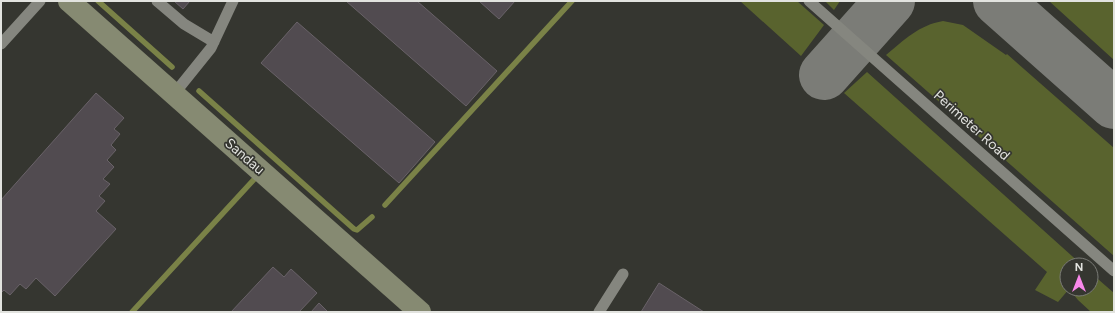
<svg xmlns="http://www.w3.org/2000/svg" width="1115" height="313" viewBox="0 0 1115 313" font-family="Figtree,sans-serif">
<rect width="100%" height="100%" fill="#353630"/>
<!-- green -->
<path fill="#59632e" d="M 740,1 L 797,1 L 824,25 L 801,56 Z
M 825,1 L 840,1 L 834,10 Z
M 1049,1 L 1114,1 L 1114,60 Z
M 943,21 L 963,25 L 1006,55 L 1007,54 L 1114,148 L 1114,256 L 886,55 C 904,40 919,25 943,21 Z
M 867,72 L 1082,265 L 1067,265 L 1067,289 L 1091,289 L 1091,273 L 1114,293 L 1114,312 L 1091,312 L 1078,300 L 1069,289 L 1058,302 L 1035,290 L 1047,272 L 844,93 Z"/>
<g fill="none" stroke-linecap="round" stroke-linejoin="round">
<!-- stream -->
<path stroke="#7a8247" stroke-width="5.5" d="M 98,1 L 172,67
M 199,91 L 354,229 L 357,230 L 372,217
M 385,205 L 572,1
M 132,312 L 259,174"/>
<!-- taxiway -->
<path stroke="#7b7c77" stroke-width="50" d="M 998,1 L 1114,104
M 824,75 L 890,1"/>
</g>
<!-- building -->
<path fill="#514b50" stroke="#696268" d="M 174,1 L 190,1 L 183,9 Z
M 346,1 L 417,1 L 497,71 L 466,106 Z
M 479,1 L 515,1 L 499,19 Z
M 297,22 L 435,142 L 399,183 L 261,63 Z
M 96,93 L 124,118 L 114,129 L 120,134 L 111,145 L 116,150 L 107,160 L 114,167 L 103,179 L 110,184 L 99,196 L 105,201 L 96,211 L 116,229 L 55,296 L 36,278 L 26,289 L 20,284 L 10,295 L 4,290 L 1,293 L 1,200 Z
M 273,267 L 284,277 L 291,269 L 317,293 L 299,312 L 231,312 Z
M 659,283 L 704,312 L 641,312 Z
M 319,303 L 328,312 L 311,312 Z"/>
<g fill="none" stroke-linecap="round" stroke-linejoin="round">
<!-- lane -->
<path stroke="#85867f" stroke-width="11" d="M 157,1 L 184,24 L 214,42
M 809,1 L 1114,271
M 1,44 L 40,1
M 174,94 L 211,48 L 233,1
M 599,312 L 623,274"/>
<!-- secondary -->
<path stroke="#868a72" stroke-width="22" d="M 69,1 L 420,312"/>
</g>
<g text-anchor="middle" stroke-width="3.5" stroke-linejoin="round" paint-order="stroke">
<!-- street labels -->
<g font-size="14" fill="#e2e3df" stroke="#353630">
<text transform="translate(972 125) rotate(42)" y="5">Perimeter Road</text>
<text transform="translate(245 156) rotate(41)" y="5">Sandau</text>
</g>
</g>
<!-- border -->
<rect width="1115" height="313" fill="none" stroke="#e2e3df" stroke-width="4"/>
<!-- north arrow -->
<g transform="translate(1079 277)"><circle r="19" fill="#353630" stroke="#7a7b76"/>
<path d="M0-3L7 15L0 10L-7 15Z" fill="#f888ea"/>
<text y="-6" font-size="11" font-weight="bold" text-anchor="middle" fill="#e2e3df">N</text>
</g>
</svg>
